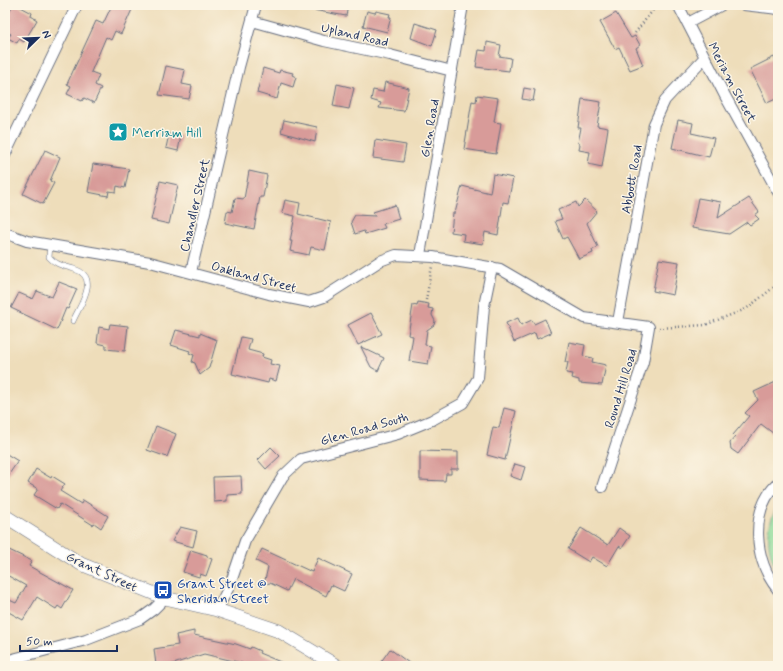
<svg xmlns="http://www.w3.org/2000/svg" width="783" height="671" viewBox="0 0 783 671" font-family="Mynerve,sans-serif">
<rect width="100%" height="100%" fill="#fcf5e5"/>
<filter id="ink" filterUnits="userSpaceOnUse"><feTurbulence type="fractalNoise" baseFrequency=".025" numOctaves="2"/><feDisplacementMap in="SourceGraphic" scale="8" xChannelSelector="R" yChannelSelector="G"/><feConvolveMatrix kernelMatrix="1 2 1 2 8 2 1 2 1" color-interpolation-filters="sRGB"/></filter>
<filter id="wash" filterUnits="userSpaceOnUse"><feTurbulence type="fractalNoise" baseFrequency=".012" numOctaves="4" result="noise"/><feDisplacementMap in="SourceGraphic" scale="16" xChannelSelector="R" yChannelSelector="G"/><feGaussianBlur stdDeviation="0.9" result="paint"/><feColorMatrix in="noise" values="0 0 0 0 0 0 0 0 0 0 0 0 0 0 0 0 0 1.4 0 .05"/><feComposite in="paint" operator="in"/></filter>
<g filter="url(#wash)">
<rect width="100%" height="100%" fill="#eeddba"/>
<!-- green -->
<path fill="#8ddc9a" stroke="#54867c" d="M 778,506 L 778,572 C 766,551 765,526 778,506 Z"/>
<g id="blocks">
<!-- building -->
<path fill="#d89b99" d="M 13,5 L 17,5 L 32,13 L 31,16 L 37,20 L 24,42 L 19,39 L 17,43 L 8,38 L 11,34 L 5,31 L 5,18 Z
M 112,5 L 134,5 L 121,34 L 115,31 L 111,40 L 106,37 L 91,72 L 99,75 L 95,85 L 101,88 L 94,103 L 84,98 L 82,101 L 67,94 L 71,86 L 67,84 L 96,21 L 103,24 Z
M 313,5 L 348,5 L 346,16 L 313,10 Z
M 367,11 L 375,13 L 376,11 L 390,14 L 389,17 L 391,17 L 387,32 L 363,26 Z
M 616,13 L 631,38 L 635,36 L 640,45 L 636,48 L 643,65 L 630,70 L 619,47 L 615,49 L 600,22 Z
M 415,23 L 437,30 L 432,46 L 411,38 Z
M 487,42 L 501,45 L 499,56 L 511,58 L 509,71 L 476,67 L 479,50 L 486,51 Z
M 774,57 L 778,65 L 778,98 L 767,103 L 750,69 Z
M 166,66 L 185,70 L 182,84 L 192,86 L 189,99 L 159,95 Z
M 263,68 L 279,73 L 280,70 L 293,73 L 292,75 L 296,77 L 293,87 L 281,83 L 277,99 L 257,93 Z
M 385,82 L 409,88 L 404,111 L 379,108 L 381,103 L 371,100 L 373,90 L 383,92 Z
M 337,84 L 354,88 L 349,109 L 333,106 Z
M 524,88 L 535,90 L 533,101 L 522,99 Z
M 477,95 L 498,98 L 494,122 L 501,123 L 496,154 L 464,149 L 472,101 L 476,102 Z
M 582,99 L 601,102 L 597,126 L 608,128 L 602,167 L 588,164 L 590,152 L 579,150 L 580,144 L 578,143 L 581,128 L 578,128 Z
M 284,120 L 317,127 L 315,142 L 281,132 Z
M 678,120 L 693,123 L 691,133 L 714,138 L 709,157 L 672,148 Z
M 169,134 L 181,136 L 178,151 L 166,148 Z
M 375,140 L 406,145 L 403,162 L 373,158 Z
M 45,150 L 60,157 L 50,181 L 54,183 L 43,204 L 23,194 Z
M 93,164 L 129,169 L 125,188 L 117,186 L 116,192 L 109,191 L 108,196 L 88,192 Z
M 249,171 L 267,175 L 263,197 L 260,197 L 254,229 L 225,223 L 227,211 L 232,212 L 235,198 L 244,199 Z
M 493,174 L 513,178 L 508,203 L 503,202 L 498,235 L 485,232 L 483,244 L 463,241 L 464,234 L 451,232 L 453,213 L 455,213 L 462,186 L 490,193 Z
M 160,181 L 178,185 L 169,224 L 151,220 Z
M 698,198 L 721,202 L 718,218 L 749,198 L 759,212 L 755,215 L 759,219 L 750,225 L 747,222 L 729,234 L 692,228 Z
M 285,200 L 300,203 L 298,214 L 331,222 L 325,250 L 311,247 L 309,255 L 290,251 L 292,241 L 290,241 L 295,216 L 282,213 Z
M 585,200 L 597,211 L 587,223 L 598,247 L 592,250 L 593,253 L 579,259 L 567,237 L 563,239 L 555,221 L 562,219 L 558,210 L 576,202 L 578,207 Z
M 395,205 L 399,219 L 383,224 L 385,228 L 365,234 L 364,231 L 355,234 L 351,222 L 355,215 L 375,216 L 373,212 Z
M 659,259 L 679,262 L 673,295 L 653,291 Z
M 59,282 L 77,289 L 68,309 L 66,308 L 57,330 L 11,308 L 19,293 L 33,299 L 37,291 L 52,297 Z
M 418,302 L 429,304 L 428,308 L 433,309 L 432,315 L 435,321 L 434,325 L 427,330 L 425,345 L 431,346 L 428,364 L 409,361 L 413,336 L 408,335 L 413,305 L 417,306 Z
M 371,313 L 382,334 L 358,345 L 348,325 Z
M 518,318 L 521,325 L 532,320 L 534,324 L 545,319 L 551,333 L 537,339 L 535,333 L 514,342 L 506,323 Z
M 110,324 L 128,326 L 125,351 L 106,349 L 106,345 L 97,343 L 99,327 L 109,329 Z
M 176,330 L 200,336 L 200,333 L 217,340 L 209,368 L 200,375 L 195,363 L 192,362 L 194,355 L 189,353 L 190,351 L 171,345 Z
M 241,337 L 251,339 L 248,350 L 263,354 L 262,357 L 271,360 L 270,364 L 280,366 L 276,381 L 269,379 L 268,383 L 232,374 Z
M 569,342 L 585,345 L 583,356 L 593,358 L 592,362 L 606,365 L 602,385 L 579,383 L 579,380 L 572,378 L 573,374 L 566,373 L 568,362 L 565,362 Z
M 361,347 L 384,358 L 378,371 L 371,367 Z
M 778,381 L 778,437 L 761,424 L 738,454 L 731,449 L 730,443 L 735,437 L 733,435 L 749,416 L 745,413 L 758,400 L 754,392 Z
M 504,408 L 516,411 L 505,460 L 487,455 L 493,427 L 499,428 Z
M 156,426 L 176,434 L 167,457 L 147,450 Z
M 271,447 L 280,456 L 266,469 L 258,460 Z
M 420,451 L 458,452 L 458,469 L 451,469 L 451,474 L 446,474 L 445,481 L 420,480 Z
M 5,453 L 18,461 L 5,480 Z
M 515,464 L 525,467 L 521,480 L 510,476 Z
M 36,469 L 51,478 L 52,476 L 65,484 L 60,491 L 81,504 L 83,500 L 108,516 L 101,528 L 94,523 L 93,525 L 60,504 L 57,509 L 34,495 L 38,489 L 28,483 Z
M 241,476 L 242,494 L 227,495 L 227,501 L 214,502 L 213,477 Z
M 180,527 L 197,531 L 193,547 L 172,541 Z
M 581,528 L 608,545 L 619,528 L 630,536 L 622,548 L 619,546 L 607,566 L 592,557 L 589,562 L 568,549 Z
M 5,548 L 32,561 L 29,566 L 73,590 L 62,609 L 58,606 L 56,609 L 37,597 L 23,620 L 5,610 L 5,598 L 16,603 L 26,586 L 5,574 Z
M 262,549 L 312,572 L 318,558 L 352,574 L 344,591 L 331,585 L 326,596 L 293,579 L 287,591 L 270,583 L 264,584 L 268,567 L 256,561 Z
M 191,550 L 207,555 L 207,557 L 212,559 L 206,576 L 200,574 L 199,577 L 183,572 Z
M 194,631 L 194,635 L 236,644 L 250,649 L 251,647 L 260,651 L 259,653 L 290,666 L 240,666 L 242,663 L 204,654 L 167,666 L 156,665 L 154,649 L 178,645 L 176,635 Z
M 390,649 L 413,666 L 378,666 Z"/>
</g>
</g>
<g filter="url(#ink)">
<use href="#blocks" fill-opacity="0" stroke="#656c7e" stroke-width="1"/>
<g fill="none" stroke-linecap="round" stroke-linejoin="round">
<!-- service casing -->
<g stroke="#656c7e" stroke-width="6">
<path id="service" d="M 50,245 L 49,257 C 56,265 64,266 74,269 C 101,277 80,305 73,321"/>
</g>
<!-- minor casing -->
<g stroke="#656c7e" stroke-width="12">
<path id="minor" d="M 678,5 L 724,94 L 778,192
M 744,5 L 778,9
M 252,21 L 324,41 L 390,55 L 452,71
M 688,23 L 722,5
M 5,155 L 77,5
M 5,233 L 27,241 L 150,262 L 269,294 L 309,302 L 324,297 L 380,261 L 396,255 L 433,257 L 500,269 L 584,318 L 649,327 L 643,362 L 602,487
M 420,255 L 463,5
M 191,272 L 239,67 L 256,5
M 618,322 L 654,124 L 665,100 L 705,57
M 778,483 C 749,510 754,560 778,590
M 217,610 L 230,585 L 245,541 L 283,476 L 301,459 L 398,434 L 432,420 L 463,403 L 478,378 L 484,306 L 492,267
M 5,661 L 86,640 L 140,619 L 154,609 L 165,598"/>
</g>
<!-- tertiary casing -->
<g stroke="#656c7e" stroke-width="14">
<path id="tertiary" d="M 5,516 L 81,564 L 165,598 L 217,610 L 279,631 L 337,666"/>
</g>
<!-- path -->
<path stroke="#656c7e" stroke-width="2.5" stroke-dasharray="1 3" stroke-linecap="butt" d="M 635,33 L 657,5
M 426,300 L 432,266
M 659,328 L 705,325 L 746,309 L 778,284"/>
<!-- service -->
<use href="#service" stroke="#fff" stroke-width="5"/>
<!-- minor -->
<use href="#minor" stroke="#fff" stroke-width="10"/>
<!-- tertiary -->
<use href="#tertiary" stroke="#fff" stroke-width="13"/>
</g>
</g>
<!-- icons -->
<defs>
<g id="sight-square" transform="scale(1)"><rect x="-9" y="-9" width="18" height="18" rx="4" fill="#0f9aa8" stroke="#fcf5e5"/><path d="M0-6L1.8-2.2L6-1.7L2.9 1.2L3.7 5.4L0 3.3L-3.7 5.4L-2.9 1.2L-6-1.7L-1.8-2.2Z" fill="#fff"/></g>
<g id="bus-square" transform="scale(1)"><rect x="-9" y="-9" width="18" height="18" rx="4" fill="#1a4fb4" stroke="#fcf5e5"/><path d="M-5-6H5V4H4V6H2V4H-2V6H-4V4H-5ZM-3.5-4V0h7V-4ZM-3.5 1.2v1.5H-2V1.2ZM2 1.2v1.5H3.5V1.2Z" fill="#fff"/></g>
</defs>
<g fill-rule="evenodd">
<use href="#sight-square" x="118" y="132"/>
<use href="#bus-square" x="163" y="590"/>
</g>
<g text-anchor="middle" stroke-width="3" stroke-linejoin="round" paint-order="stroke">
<!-- street labels -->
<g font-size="13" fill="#1b2f5e" stroke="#fcf5e5">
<text transform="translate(355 34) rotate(13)" y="5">Upland Road</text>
<text transform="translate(733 82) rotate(62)" y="5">Meriam Street</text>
<text transform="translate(429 128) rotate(-80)" y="5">Glen Road</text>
<text transform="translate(631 179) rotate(-80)" y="5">Abbott Road</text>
<text transform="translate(194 205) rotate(-77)" y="5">Chandler Street</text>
<text transform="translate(254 276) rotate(15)" y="5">Oakland Street</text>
<text transform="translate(620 388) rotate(-73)" y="5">Round Hill Road</text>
<text transform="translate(364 428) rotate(-16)" y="5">Glen Road South</text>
<text transform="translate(102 571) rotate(25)" y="5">Grant Street</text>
</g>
<!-- culture labels -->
<g font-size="13" fill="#0d838f" stroke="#fcf5e5" text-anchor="start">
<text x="132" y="137">Merriam Hill</text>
</g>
<!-- transit labels -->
<g font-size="13" fill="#164399" stroke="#fcf5e5" text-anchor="start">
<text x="177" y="588">Grant Street @<tspan x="177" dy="15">Sheridan Street</tspan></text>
</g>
</g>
<!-- margin -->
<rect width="783" height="671" fill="none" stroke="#fcf5e5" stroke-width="20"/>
<!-- north arrow -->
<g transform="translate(38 38) rotate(67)" stroke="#fcf5e5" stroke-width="3" paint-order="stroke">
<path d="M0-3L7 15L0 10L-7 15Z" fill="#1b2f5e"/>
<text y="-6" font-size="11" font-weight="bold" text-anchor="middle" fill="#1b2f5e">N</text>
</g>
<!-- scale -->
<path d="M20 645v6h97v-6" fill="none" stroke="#1b2f5e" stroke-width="2"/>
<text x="26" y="645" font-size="12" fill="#1b2f5e" stroke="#fcf5e5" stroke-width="3" paint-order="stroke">50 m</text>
</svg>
